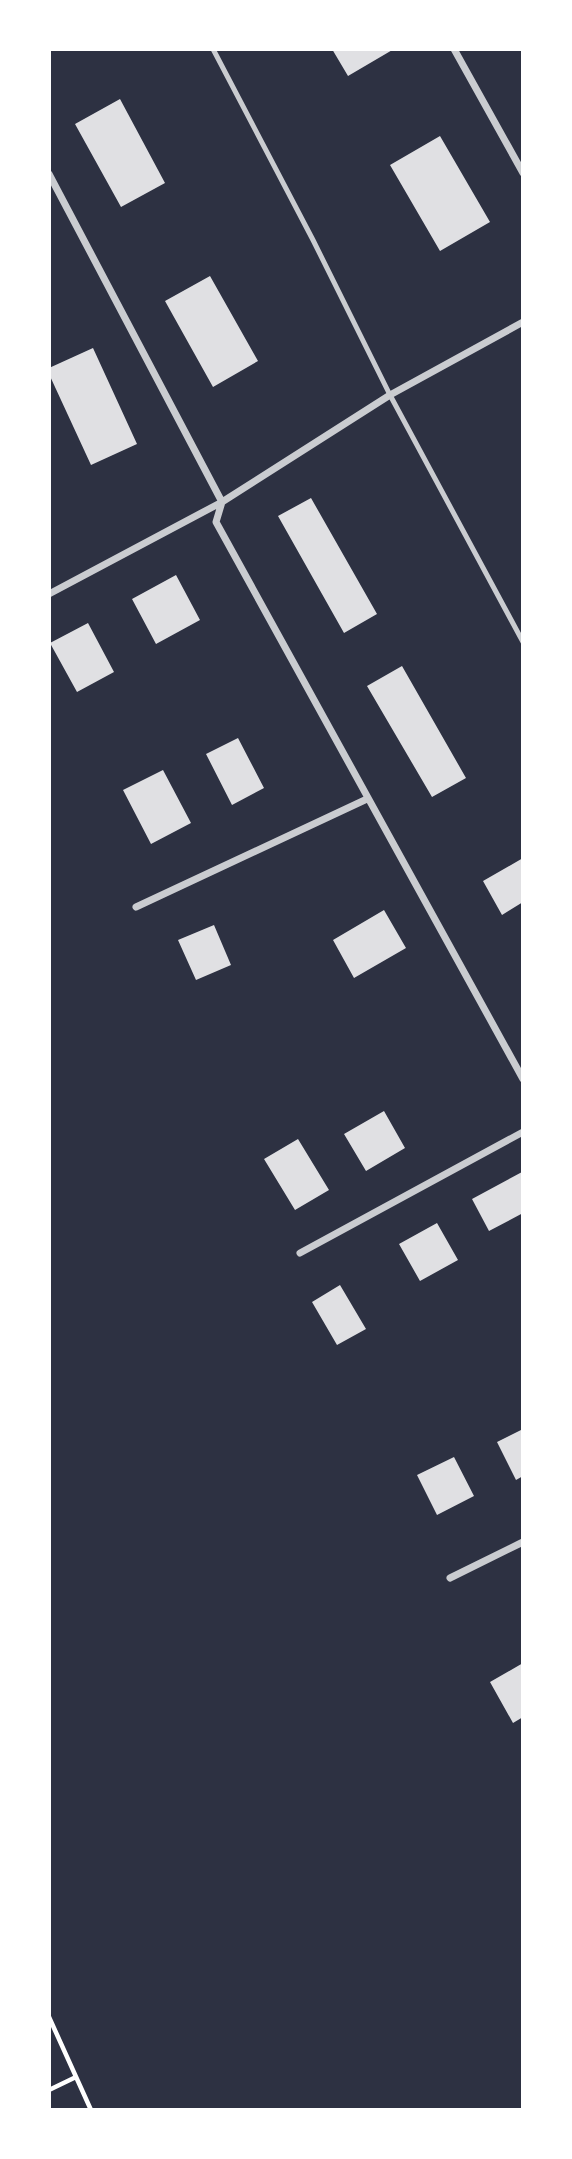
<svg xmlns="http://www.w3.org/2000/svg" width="572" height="2159" viewBox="0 0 572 2159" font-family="'Alegreya Sans',sans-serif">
<rect width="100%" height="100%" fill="#2d3142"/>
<!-- building -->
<path fill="#e0e0e3" d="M 332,49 L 394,49 L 348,76 Z
M 120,99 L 165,183 L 121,207 L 75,124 Z
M 440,136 L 490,222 L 440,251 L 390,165 Z
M 210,276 L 258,361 L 213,387 L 165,301 Z
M 93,348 L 137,444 L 91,465 L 49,374 L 49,368 Z
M 311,498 L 377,614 L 344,633 L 278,516 Z
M 176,575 L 200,620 L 156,644 L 132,599 Z
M 88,623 L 114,672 L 77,692 L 50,643 Z
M 402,666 L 466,778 L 432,797 L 367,686 Z
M 238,738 L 264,788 L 232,805 L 206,754 Z
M 163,770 L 191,823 L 151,844 L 123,790 Z
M 523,858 L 523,902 L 502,915 L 483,881 Z
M 384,910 L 406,948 L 354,978 L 333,940 Z
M 214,925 L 231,965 L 196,980 L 178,940 Z
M 384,1111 L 405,1148 L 366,1171 L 344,1134 Z
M 298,1139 L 329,1190 L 295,1210 L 264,1159 Z
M 522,1172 L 523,1213 L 489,1231 L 472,1199 Z
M 437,1223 L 458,1260 L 420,1281 L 399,1244 Z
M 340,1285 L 366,1329 L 337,1345 L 312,1302 Z
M 523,1429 L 523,1476 L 516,1480 L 497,1442 Z
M 454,1457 L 474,1496 L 437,1515 L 417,1475 Z
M 523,1663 L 523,1717 L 513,1723 L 490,1682 Z"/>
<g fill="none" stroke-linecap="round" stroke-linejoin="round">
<!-- path -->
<path stroke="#fff" stroke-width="4.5" d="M 49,2017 L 91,2110
M 49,2090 L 76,2077"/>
<!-- service -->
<path stroke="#caccd0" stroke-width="5" d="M 213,49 L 313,240 L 390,395 L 523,642"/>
<!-- minor -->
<path stroke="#caccd0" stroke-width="7" d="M 454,49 L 523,173
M 49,174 L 222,502 L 216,522 L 523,1079
M 49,594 L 222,502 L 390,395 L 523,322
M 136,907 L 367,799
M 300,1253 L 523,1132
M 450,1578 L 523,1542"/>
</g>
<!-- border -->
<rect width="572" height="2159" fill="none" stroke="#ffffff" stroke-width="102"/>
</svg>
